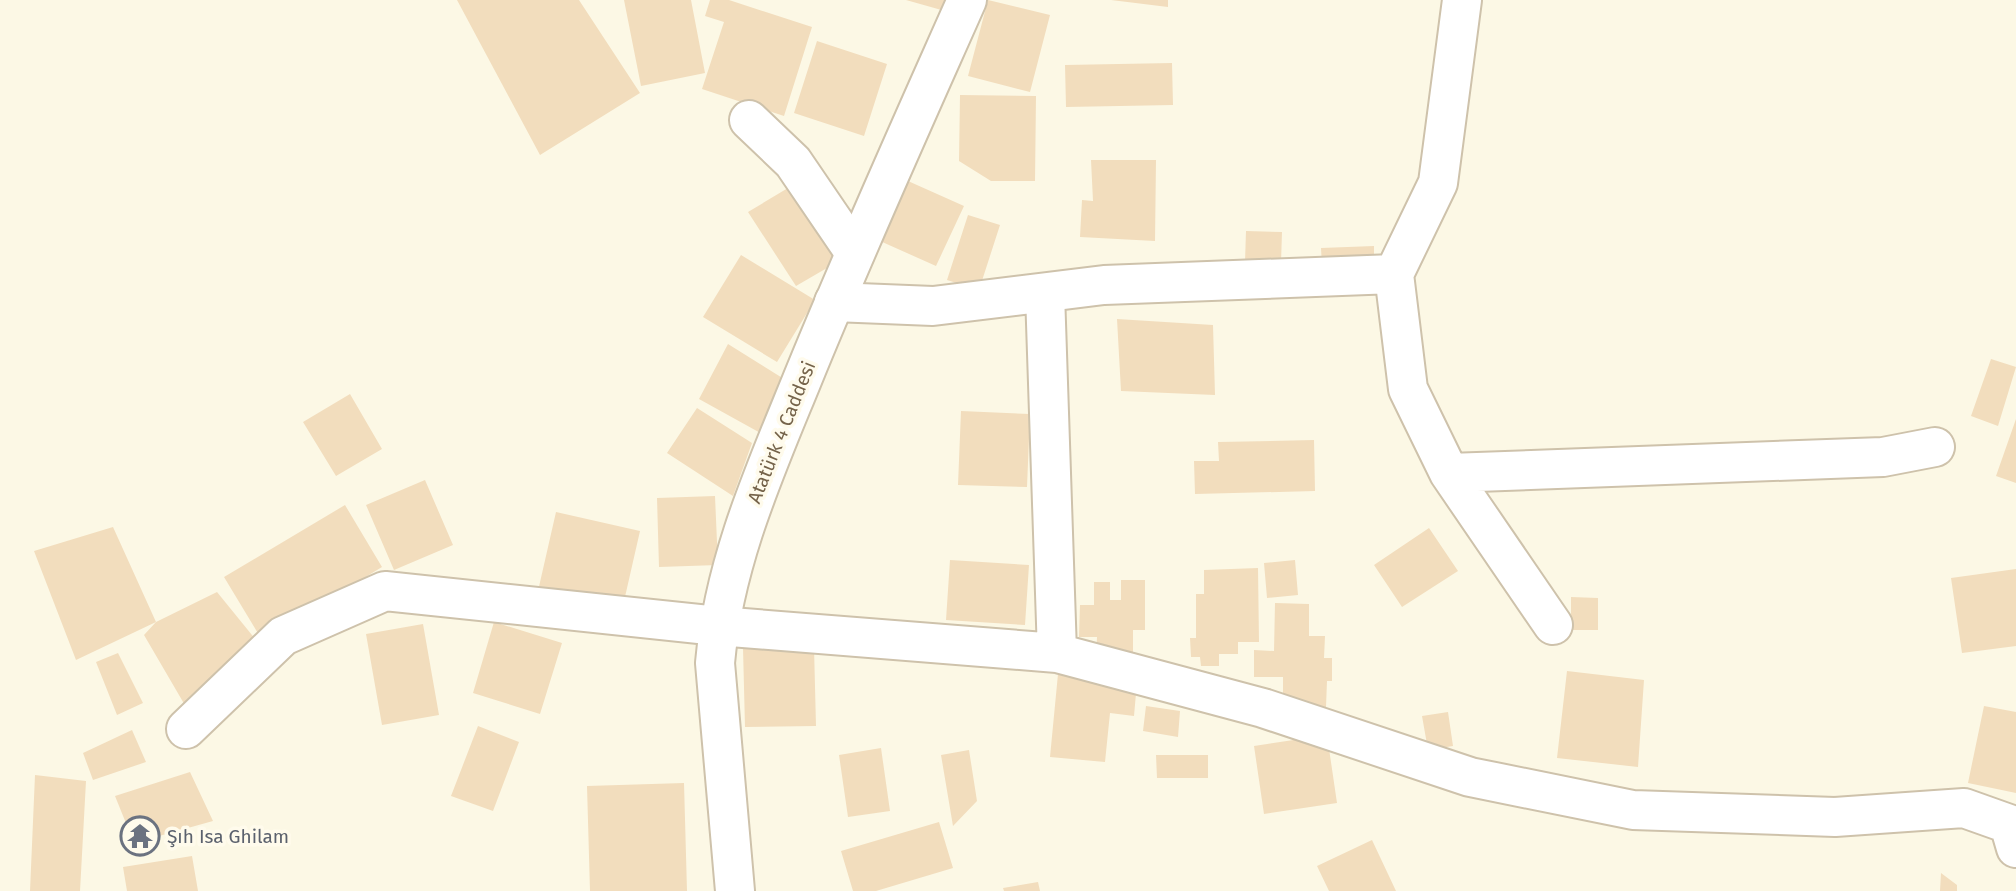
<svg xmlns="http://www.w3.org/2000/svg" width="2016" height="891" viewBox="0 0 2016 891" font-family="'Fira Sans',sans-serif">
<rect width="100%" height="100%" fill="#fcf8e5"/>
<!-- building -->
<path fill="#f2ddbd" d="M 457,0 L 579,0 L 640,93 L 540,155 Z
M 624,0 L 691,0 L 705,73 L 641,86 Z
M 710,0 L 729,0 L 812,27 L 784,116 L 702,89 L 724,22 L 705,16 Z
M 906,0 L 948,0 L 945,11 Z
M 988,0 L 1050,15 L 1030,92 L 968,76 Z
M 1111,0 L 1168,0 L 1168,7 Z
M 817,41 L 887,64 L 864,136 L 794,113 Z
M 1172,63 L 1173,105 L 1066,107 L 1065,65 Z
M 960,95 L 1036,96 L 1035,181 L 991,181 L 959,161 Z
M 1091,160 L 1156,160 L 1155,241 L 1080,237 L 1082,200 L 1093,201 Z
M 908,181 L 964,206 L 936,266 L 880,241 Z
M 793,185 L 839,261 L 796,286 L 748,212 Z
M 968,215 L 1000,225 L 979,290 L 947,280 Z
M 1246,231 L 1282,232 L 1281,263 L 1245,262 Z
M 1374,246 L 1374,264 L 1322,266 L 1321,248 Z
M 741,255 L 815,300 L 777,362 L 703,317 Z
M 1117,319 L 1213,325 L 1215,395 L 1121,391 Z
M 728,344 L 792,384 L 764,435 L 699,399 Z
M 1991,359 L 2016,367 L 1998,426 L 1971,416 Z
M 350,394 L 382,449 L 336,476 L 303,422 Z
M 697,408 L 752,443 L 733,496 L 667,453 Z
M 961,411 L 1030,414 L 1027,487 L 958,485 Z
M 2016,419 L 2016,483 L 1996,476 Z
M 1314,440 L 1315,491 L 1195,494 L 1194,461 L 1219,461 L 1218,442 Z
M 425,480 L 453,545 L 394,570 L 366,505 Z
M 715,496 L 718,565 L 659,567 L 657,498 Z
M 345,505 L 382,567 L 262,640 L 224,577 Z
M 556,512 L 640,531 L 622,610 L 538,591 Z
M 113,527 L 156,622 L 76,660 L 34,551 Z
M 1429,528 L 1458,571 L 1402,607 L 1374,565 Z
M 950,560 L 1029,565 L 1025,625 L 946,620 Z
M 1295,560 L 1298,595 L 1267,598 L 1264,563 Z
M 1258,568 L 1259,642 L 1238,642 L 1238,654 L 1219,654 L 1219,666 L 1201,666 L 1200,657 L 1191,657 L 1190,638 L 1196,638 L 1196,594 L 1204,594 L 1204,570 Z
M 2016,569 L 2016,646 L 1962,653 L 1951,578 Z
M 1121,580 L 1145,580 L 1145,630 L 1133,630 L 1133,657 L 1096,657 L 1097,637 L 1079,637 L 1080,605 L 1094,605 L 1094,582 L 1110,582 L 1110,600 L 1121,600 Z
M 217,592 L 256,640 L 186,707 L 144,635 L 156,622 Z
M 1571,597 L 1598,598 L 1598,630 L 1571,630 Z
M 1275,603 L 1309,604 L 1309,636 L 1325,636 L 1324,658 L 1332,658 L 1332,681 L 1327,681 L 1326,707 L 1272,707 L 1272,693 L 1283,693 L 1283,677 L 1254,677 L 1254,650 L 1274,651 Z
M 494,622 L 562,643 L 540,714 L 473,693 Z
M 423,624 L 439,715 L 382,725 L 366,634 Z
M 814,647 L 816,726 L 745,727 L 743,648 Z
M 118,653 L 143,703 L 117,715 L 96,662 Z
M 1567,671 L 1644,680 L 1638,767 L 1557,758 Z
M 1058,674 L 1137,682 L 1134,716 L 1110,713 L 1105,762 L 1050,757 Z
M 1146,706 L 1180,711 L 1178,737 L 1143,731 Z
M 1984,706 L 2016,712 L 2016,793 L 1968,783 Z
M 1448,712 L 1453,746 L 1428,750 L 1422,716 Z
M 478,726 L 519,742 L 493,811 L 451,796 Z
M 132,730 L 146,762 L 93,780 L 83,753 Z
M 1327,735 L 1337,803 L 1264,814 L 1254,746 Z
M 881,748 L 890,811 L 848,817 L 839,755 Z
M 969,750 L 977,801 L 953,826 L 941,755 Z
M 1156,755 L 1208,755 L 1208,778 L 1157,778 Z
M 190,772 L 213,821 L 134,843 L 115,796 Z
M 35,775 L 86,781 L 80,891 L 30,891 Z
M 684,783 L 687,891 L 590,891 L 587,786 Z
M 939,822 L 953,868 L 876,891 L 853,891 L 841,851 Z
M 1372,840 L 1396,891 L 1329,891 L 1317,866 Z
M 192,856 L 198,891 L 127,891 L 123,867 Z
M 1941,873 L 1957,885 L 1957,891 L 1940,891 Z
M 1038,882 L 1040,891 L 1004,891 L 1003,888 Z"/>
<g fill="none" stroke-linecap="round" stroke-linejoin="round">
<!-- minor casing -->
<g stroke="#cec2ab" stroke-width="42">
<path id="minor" d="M 749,120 L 793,162 L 855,253
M 1394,274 L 1438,183 L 1462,0
M 1045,293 L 1057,653
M 834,302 L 933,306 L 1104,285 L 1394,274 L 1408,389 L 1449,473 L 1553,625
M 1449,473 L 1883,457 L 1935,447
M 186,729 L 283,636 L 385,591 L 718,626 L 1057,653 L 1263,708 L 1470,777 L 1633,810 L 1835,817 L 1964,808 L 2009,824 L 2016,848"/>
</g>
<!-- tertiary casing -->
<g stroke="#cec2ab" stroke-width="42">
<path id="tertiary" d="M 735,891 L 715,663 C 724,562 764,473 802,380 C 854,252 911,126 967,0"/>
</g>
<!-- minor -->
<use href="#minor" stroke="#fff" stroke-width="38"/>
<!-- tertiary -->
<use href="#tertiary" stroke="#fff" stroke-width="38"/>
</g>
<!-- icons -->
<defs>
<g id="temple-ring" transform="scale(2.0125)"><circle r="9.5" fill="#fffbec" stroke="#6b7280" stroke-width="1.5"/><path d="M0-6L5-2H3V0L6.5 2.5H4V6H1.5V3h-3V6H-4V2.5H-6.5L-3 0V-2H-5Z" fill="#6b7280"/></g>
</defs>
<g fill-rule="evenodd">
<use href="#temple-ring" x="140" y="836"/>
</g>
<g text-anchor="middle" stroke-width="7" stroke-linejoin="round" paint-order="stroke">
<!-- street labels -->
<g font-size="19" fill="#75634a" stroke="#fffbec">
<text transform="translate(781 432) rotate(-68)" y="7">Atatürk 4 Caddesi</text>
</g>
<!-- worship labels -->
<g font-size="19" fill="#5b616d" stroke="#fffbec" text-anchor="start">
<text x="167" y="843">Şıh Isa Ghilam</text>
</g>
</g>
</svg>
